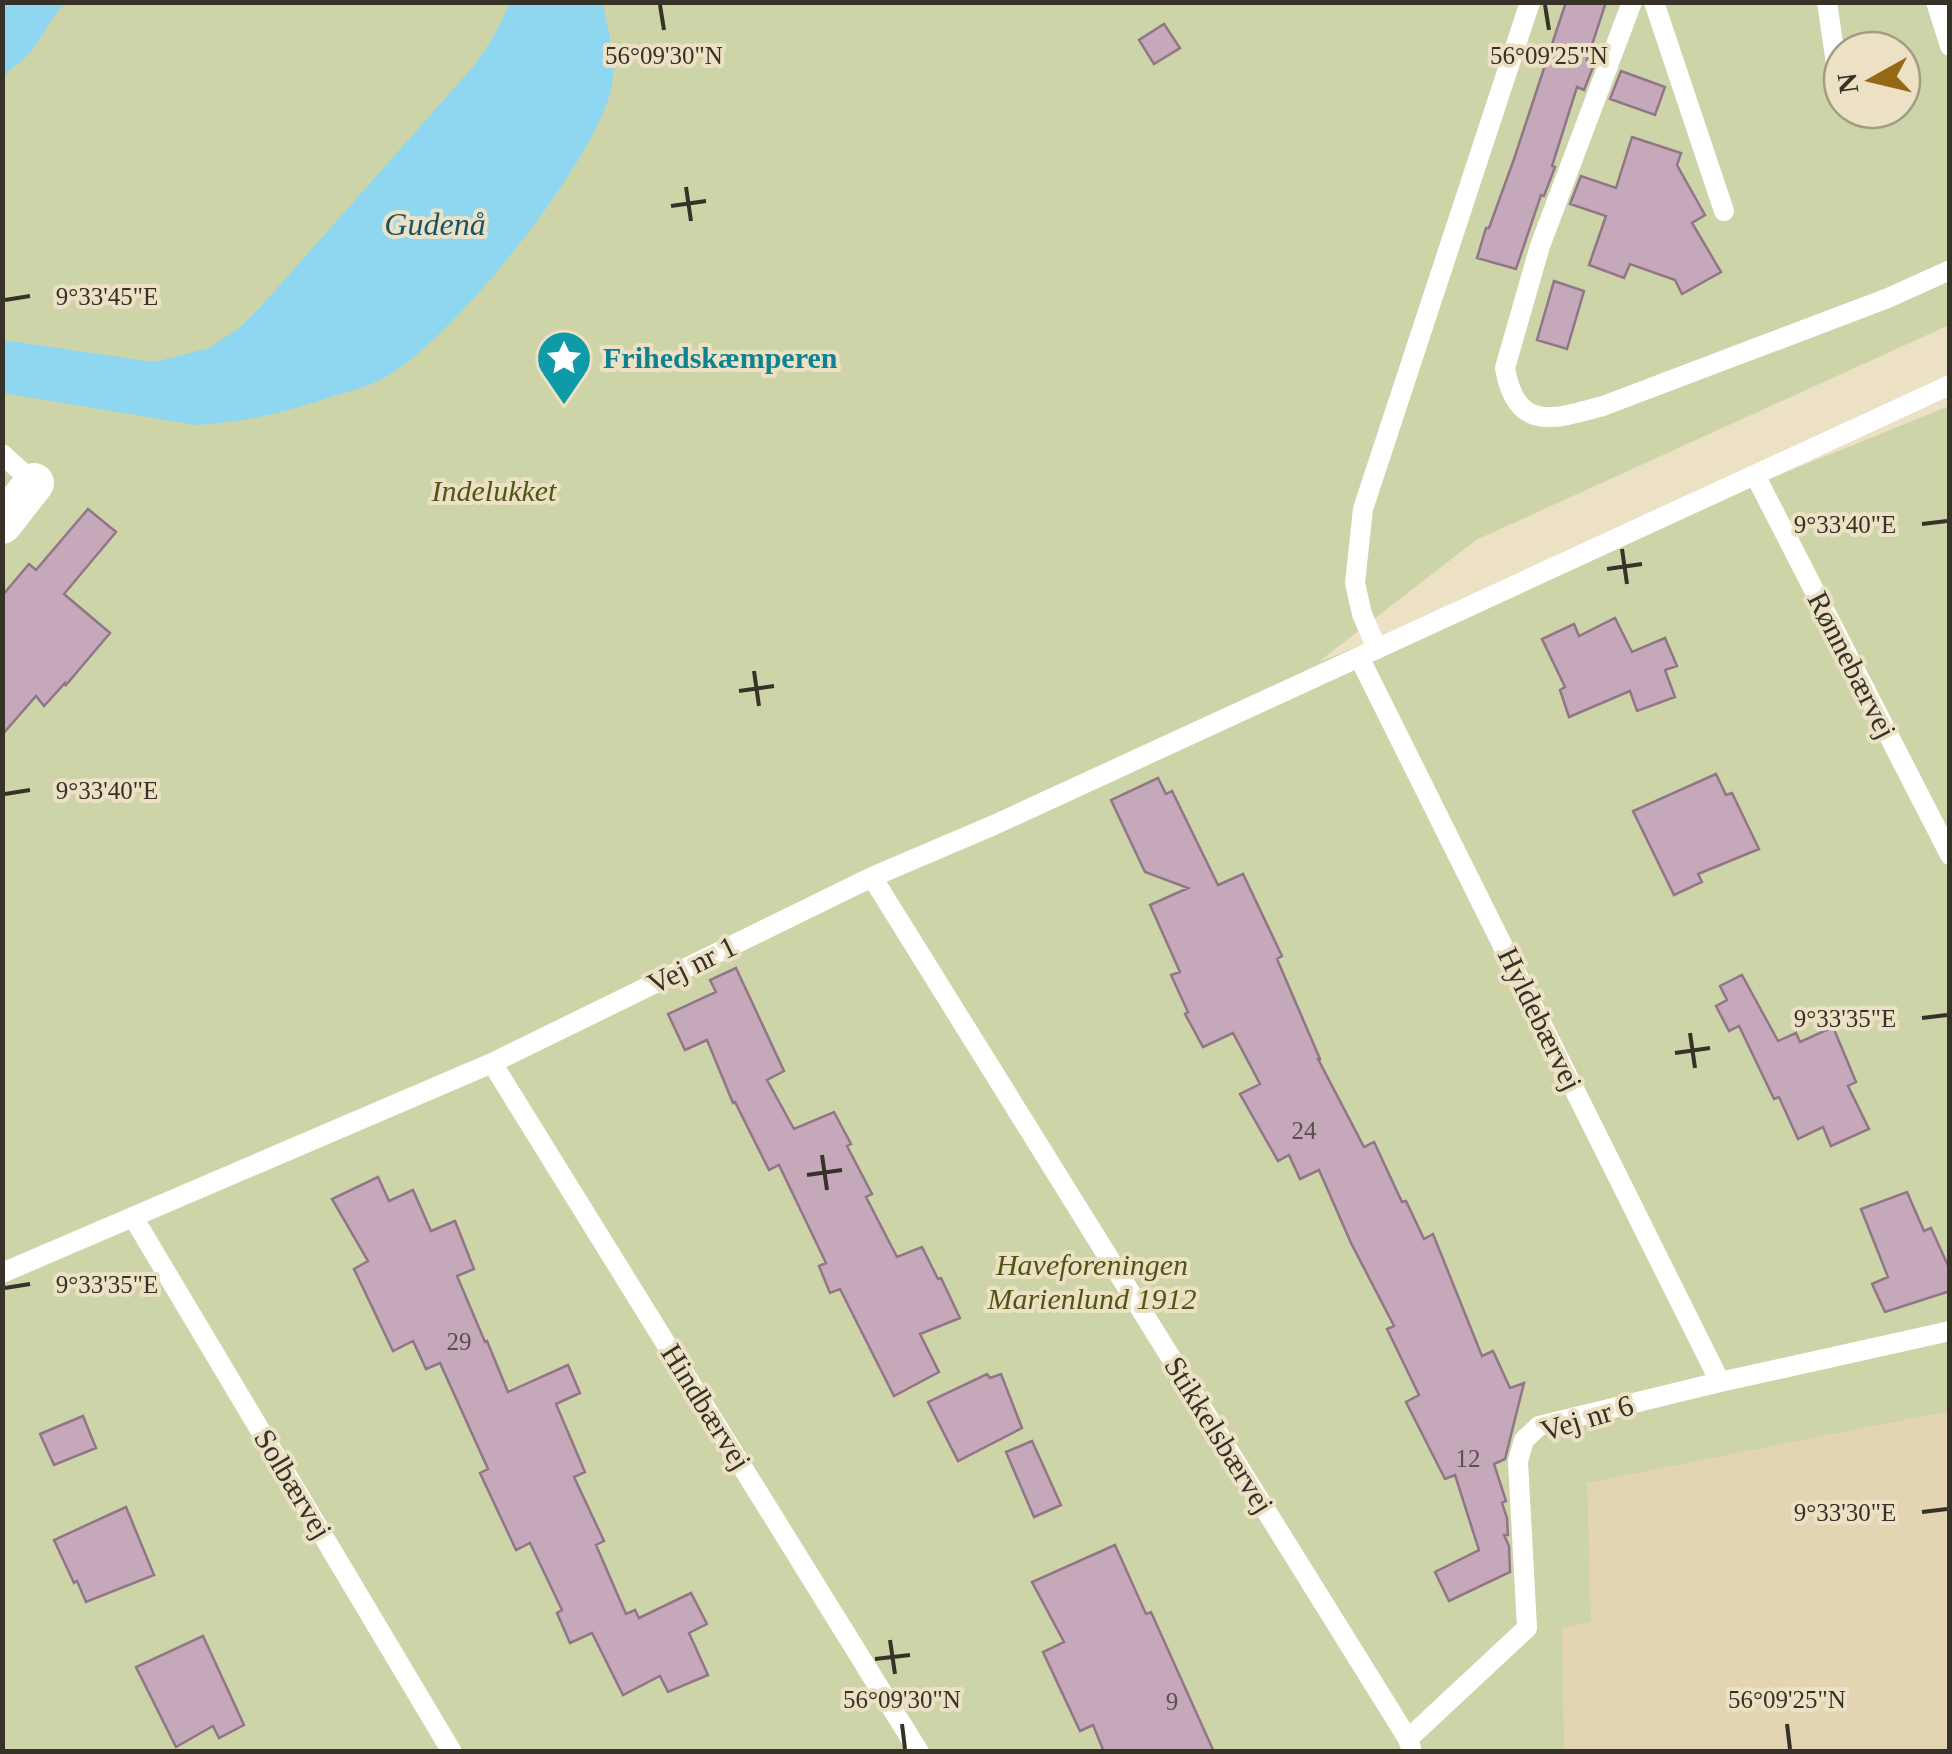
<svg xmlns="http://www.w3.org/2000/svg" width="1952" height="1754" viewBox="0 0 1952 1754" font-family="Georgia,serif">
<rect width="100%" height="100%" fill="#ece1c4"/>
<!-- built -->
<path fill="#e3d5b1" d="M 1949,1351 L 1949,1751 L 1450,1752 L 1530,1458 Z"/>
<!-- green -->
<path fill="#ccd4a8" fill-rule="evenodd" d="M 67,2 L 1949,3 L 1949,325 L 1476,540 L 1317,663 L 1949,406 L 1949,1411 L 1587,1483 L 1591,1622 L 1562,1628 L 1564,1751 L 3,1751 L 2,77 L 41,39 L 49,19 ZM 1842,50 L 1902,50 L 1902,110 L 1842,110 Z"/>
<!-- water -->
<path fill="#8fd7f0" d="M 3,2 L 67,3 C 48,18 47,32 33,49 C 25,60 12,67 3,77 Z
M 509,3 L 603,3 C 608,31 618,64 610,93 C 591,167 448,346 380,380 C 366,387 351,391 337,395 C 291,411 244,423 196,425 L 3,393 L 3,340 L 154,362 L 209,348 L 239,328 L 264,303 L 471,69 C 487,48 500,28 509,3 Z"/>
<!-- building -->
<path fill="#c5a9bb" stroke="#917687" stroke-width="2.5" d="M 1566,2 L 1606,2 L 1587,60 L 1595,62 L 1584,90 L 1577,87 L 1552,166 L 1555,167 L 1544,196 L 1541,195 L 1516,269 L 1477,258 L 1486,228 L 1489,228 L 1514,159 Z
M 1164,24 L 1180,48 L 1154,64 L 1139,40 Z
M 1621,71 L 1665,87 L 1655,115 L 1610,99 Z
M 1632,137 L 1681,153 L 1677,165 L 1705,215 L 1692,223 L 1721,272 L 1682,294 L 1675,280 L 1630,264 L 1624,278 L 1589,265 L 1606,216 L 1570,204 L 1581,176 L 1616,188 Z
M 1554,281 L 1584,291 L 1567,349 L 1537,340 Z
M 88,509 L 116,532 L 64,594 L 110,633 L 66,685 L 65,683 L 44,706 L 36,696 L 2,735 L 2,596 L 29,564 L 36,570 Z
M 1615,618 L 1632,652 L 1665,638 L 1677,666 L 1665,670 L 1675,697 L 1637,711 L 1630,691 L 1569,717 L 1560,690 L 1565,687 L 1542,639 L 1574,624 L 1579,636 Z
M 1716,774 L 1726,795 L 1732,793 L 1759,849 L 1698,874 L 1702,882 L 1674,895 L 1633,811 Z
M 1158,778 L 1166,794 L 1172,791 L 1218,885 L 1243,874 L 1282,956 L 1277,959 L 1320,1059 L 1318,1059 L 1364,1147 L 1374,1142 L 1402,1202 L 1406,1201 L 1424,1239 L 1433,1234 L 1482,1356 L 1493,1351 L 1510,1388 L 1524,1383 L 1505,1459 L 1494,1464 L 1506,1501 L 1502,1503 L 1507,1518 L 1508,1535 L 1504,1535 L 1509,1546 L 1510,1572 L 1449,1601 L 1435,1572 L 1479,1550 L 1455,1475 L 1445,1479 L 1406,1402 L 1419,1395 L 1387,1329 L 1394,1326 L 1351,1243 L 1319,1170 L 1300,1179 L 1289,1155 L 1278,1161 L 1240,1094 L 1260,1084 L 1233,1033 L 1203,1047 L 1185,1014 L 1188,1012 L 1171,975 L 1180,972 L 1150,905 L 1188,888 L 1145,872 L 1111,800 Z
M 736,968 L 784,1071 L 767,1080 L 794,1129 L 834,1112 L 851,1144 L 847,1146 L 872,1194 L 866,1197 L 897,1257 L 922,1247 L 938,1279 L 941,1278 L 960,1318 L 920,1334 L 939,1372 L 894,1396 L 840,1289 L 830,1293 L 819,1266 L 826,1263 L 779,1165 L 769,1170 L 735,1102 L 733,1103 L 707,1040 L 685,1050 L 668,1014 L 716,992 L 710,980 Z
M 1742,975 L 1778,1041 L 1796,1033 L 1800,1042 L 1833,1027 L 1856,1082 L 1848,1086 L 1869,1129 L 1831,1146 L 1823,1127 L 1798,1139 L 1779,1097 L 1774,1099 L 1739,1026 L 1729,1031 L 1716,1006 L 1727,1000 L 1720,986 Z
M 378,1177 L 389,1201 L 413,1190 L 431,1231 L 455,1221 L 474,1269 L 457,1276 L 485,1342 L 487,1341 L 508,1392 L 568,1365 L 580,1393 L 556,1404 L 585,1472 L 574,1477 L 604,1541 L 596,1545 L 626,1614 L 635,1610 L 639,1618 L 691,1593 L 707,1624 L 689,1633 L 708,1675 L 668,1692 L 660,1676 L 623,1695 L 592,1633 L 570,1643 L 557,1613 L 562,1610 L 530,1543 L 516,1550 L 480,1473 L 488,1469 L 440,1363 L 426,1369 L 413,1341 L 393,1351 L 354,1269 L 368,1261 L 332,1199 Z
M 1907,1192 L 1924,1231 L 1931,1228 L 1950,1270 L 1950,1291 L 1885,1312 L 1872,1284 L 1888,1277 L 1861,1209 Z
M 987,1374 L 990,1378 L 1001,1374 L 1022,1428 L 958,1461 L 928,1402 Z
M 83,1416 L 96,1448 L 54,1465 L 40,1434 Z
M 1032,1441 L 1061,1505 L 1034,1517 L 1006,1452 Z
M 126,1507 L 154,1575 L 86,1602 L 77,1581 L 74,1583 L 54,1540 Z
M 1115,1545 L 1146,1614 L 1151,1612 L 1214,1752 L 1104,1752 L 1093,1725 L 1080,1731 L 1043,1652 L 1064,1642 L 1032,1582 Z
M 203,1636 L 244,1725 L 219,1738 L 213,1726 L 176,1747 L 136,1667 Z"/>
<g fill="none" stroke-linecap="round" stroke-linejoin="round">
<!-- service -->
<path stroke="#fff" stroke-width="20" d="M 1632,2 L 1540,246 L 1505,368 C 1516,432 1553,420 1603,406 L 1888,298 L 1950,270
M 1654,2 L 1724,211
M 1827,2 L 1842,105
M 1936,2 L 1950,46
M 2,454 L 34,483
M 1755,475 L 1950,855
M 1377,649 L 1362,614 L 1355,583 L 1363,509 L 1530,2
M 1359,657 L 1720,1382
M 872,877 L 1408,1739
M 492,1063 L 919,1752
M 133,1217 L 452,1752
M 2,1273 L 492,1063 L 872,877 L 994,825 L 1950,385
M 1411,1748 L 1408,1739 L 1527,1628 L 1518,1461 L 1524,1440 L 1539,1426 L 1720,1382 L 1950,1331"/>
<!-- minor -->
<path stroke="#fff" stroke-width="40" d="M 2,524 L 34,483"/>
</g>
<!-- ticks -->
<path fill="none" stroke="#363227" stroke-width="4" d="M 660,5 L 664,30M 1545,5 L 1549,30M 686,187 L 691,221M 671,206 L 706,201M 5,300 L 30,296M 1922,524 L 1947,521M 1622,549 L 1627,584M 1607,569 L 1642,564M 754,671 L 759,706M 739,691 L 774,686M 5,794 L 30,790M 1922,1018 L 1947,1015M 1690,1033 L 1695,1068M 1675,1053 L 1710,1048M 822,1155 L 827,1190M 807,1175 L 842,1170M 5,1288 L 30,1284M 1922,1512 L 1947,1509M 890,1640 L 895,1674M 875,1659 L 910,1655M 902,1724 L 905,1749M 1787,1724 L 1790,1749"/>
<!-- icons -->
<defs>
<g id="sight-pin" transform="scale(2.875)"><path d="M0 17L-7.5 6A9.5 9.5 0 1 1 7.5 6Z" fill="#0f9aa8" stroke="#ece1c4"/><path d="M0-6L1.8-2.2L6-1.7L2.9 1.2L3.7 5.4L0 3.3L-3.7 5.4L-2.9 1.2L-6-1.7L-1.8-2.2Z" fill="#fff"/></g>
</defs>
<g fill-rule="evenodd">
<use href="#sight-pin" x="564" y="358"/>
</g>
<g text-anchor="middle" stroke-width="8" stroke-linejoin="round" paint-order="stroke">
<!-- number labels -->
<g font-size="25" fill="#5a504c">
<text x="1304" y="1139">24</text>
<text x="459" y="1350">29</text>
<text x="1468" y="1467">12</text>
<text x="1172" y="1710">9</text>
</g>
<!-- culture labels -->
<g font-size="30" font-weight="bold" fill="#0d838f" stroke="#ece1c4" text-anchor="start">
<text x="603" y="368">Frihedskæmperen</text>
</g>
<!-- park labels -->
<g font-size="30" font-style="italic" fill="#4f5714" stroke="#ece1c4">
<text x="494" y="501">Indelukket</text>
<text x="1092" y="1275">Haveforeningen<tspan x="1092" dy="34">Marienlund 1912</tspan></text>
</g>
<!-- street labels -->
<g font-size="30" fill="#363227" stroke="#ece1c4">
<text transform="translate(1852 665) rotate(63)" y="10">Rønnebærvej</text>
<text transform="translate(692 965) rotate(-26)" y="10">Vej nr 1</text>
<text transform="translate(1540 1019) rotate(64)" y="10">Hyldebærvej</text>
<text transform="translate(706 1407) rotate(58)" y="10">Hindbærvej</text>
<text transform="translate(1587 1418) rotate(-17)" y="10">Vej nr 6</text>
<text transform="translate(1219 1435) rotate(58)" y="10">Stikkelsbærvej</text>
<text transform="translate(293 1484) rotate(59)" y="10">Solbærvej</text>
</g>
<!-- water labels -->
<g font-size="32" font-style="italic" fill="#195466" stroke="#ece1c4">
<text x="435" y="235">Gudenå</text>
</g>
</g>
<g font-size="25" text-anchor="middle" fill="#363227" stroke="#ece1c4" stroke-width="8" stroke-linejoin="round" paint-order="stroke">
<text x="664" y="64">56°09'30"N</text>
<text x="1549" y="64">56°09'25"N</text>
<text x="107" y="305">9°33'45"E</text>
<text x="1845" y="533">9°33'40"E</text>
<text x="107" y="799">9°33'40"E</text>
<text x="1845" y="1027">9°33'35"E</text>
<text x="107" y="1293">9°33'35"E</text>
<text x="1845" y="1521">9°33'30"E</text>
<text x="902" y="1708">56°09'30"N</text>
<text x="1787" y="1708">56°09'25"N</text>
</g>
<!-- border -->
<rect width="1952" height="1754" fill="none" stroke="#363227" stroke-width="10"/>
<!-- north arrow -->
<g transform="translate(1872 80) rotate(262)"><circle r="48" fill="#ece1c4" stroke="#a39b85" stroke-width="2.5"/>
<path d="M0-8L18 38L0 25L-18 38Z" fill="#956815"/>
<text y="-15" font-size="28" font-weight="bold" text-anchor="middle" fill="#363227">N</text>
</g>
</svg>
